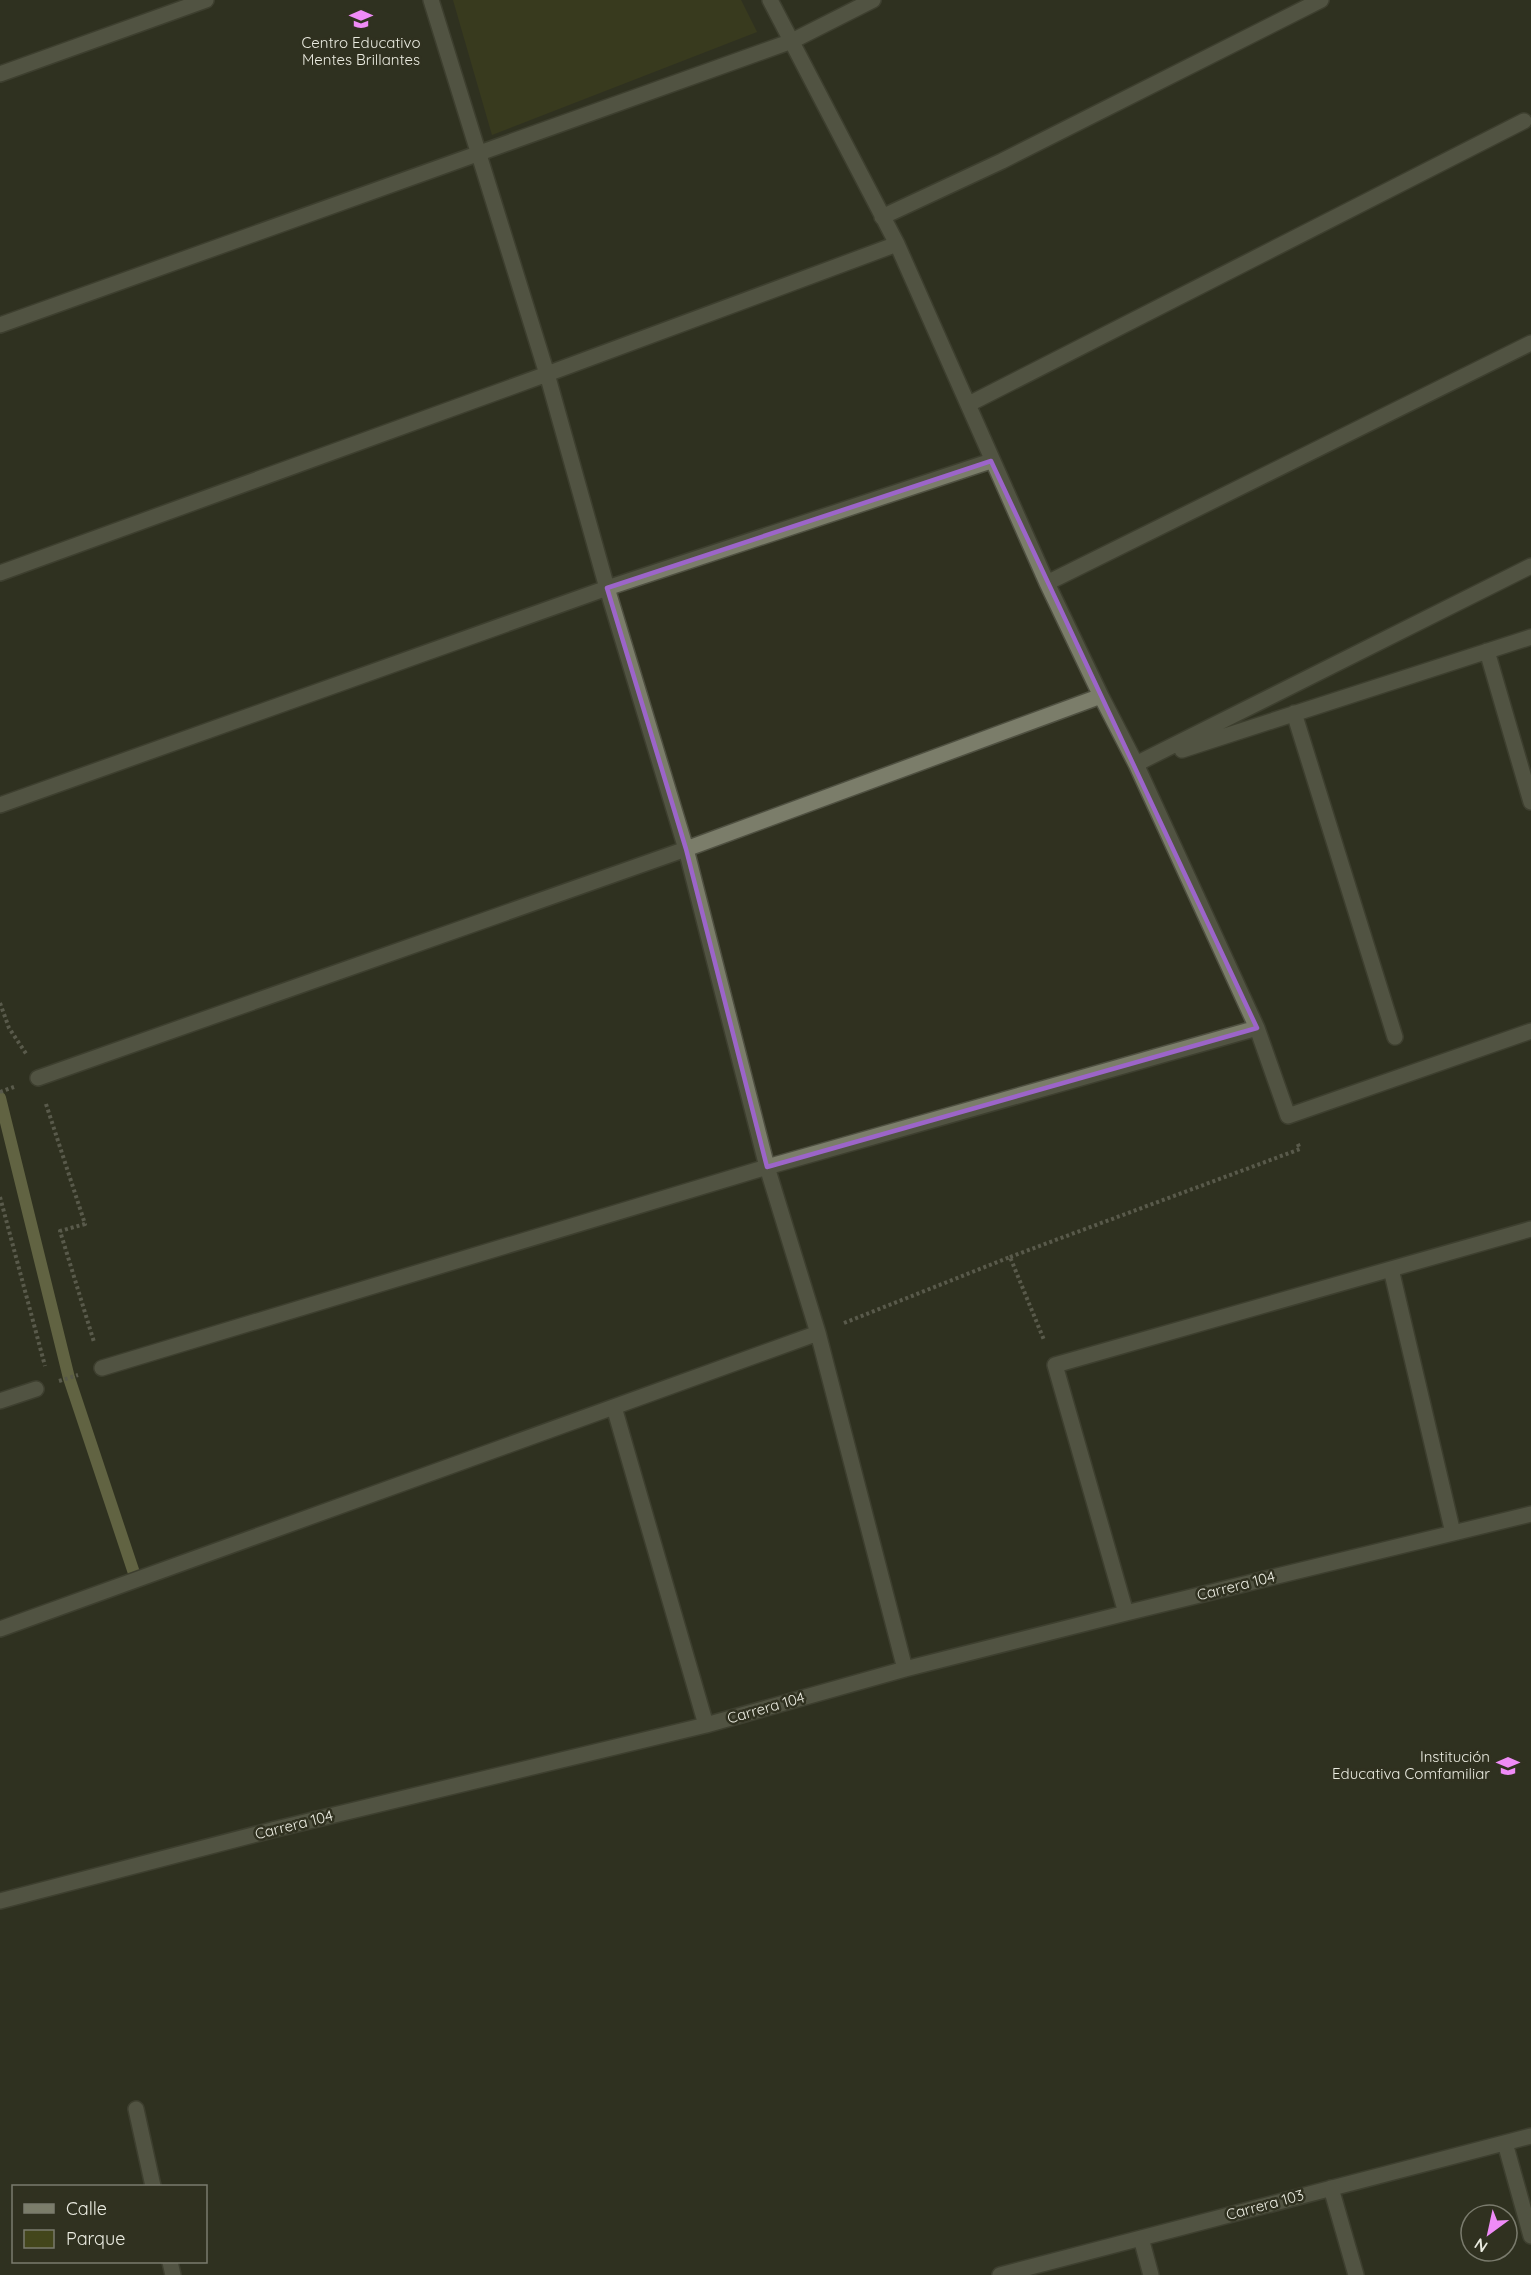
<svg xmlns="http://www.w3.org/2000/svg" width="1531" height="2275" viewBox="0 0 1531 2275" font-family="Quicksand,sans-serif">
<rect width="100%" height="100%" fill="#303120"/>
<!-- green -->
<path fill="#43461b" d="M 453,0 L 741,0 L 757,32 L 492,135 Z"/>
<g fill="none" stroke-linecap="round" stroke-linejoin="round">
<!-- stream -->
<path stroke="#9da16a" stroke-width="12" d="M 0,1098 L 69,1378 L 136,1579"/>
<!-- minor casing -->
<g stroke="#4f5041" stroke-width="18">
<path id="minor" d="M 431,0 L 547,374 L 607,588 L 686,849 L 767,1167 L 818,1333 L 905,1669
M 770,0 L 897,244 L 1047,583 L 1101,696 L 1136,764 L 1257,1028 L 1288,1116 L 1531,1031
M 0,74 L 206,0
M 882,217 L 1002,161 L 1321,0
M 0,325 L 792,41 L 873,0
M 969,404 L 1524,121
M 0,573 L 547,374 L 897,244
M 1047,583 L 1531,343
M 1487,651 L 1531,802
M 1294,713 L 1395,1037
M 1182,750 L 1531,637
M 1136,764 L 1531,566
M 0,805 L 607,588 L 991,461
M 38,1078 L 686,849 L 1101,696
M 1391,1269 L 1453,1533
M 102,1368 L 767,1167 L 1257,1028
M 0,1401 L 36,1389
M 614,1407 L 706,1725
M 1126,1613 L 1055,1365 L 1531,1229
M 0,1629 L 818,1333
M 0,1901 L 272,1830 L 706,1725 L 905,1669 L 1126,1613 L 1531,1514
M 136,2109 L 153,2186
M 1505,2143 L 1531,2236
M 1331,2188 L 1356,2275
M 1141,2238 L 1151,2275
M 170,2262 L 173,2275
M 1000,2275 L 1531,2136"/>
</g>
<!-- path -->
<path stroke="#8c8d7f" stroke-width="4" stroke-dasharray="3 3" stroke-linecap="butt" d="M 0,1003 L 9,1028 L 27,1055
M 0,1092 L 14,1087
M 46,1104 L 85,1224 L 60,1231 L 94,1342
M 0,1197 L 45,1366
M 1010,1257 L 1300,1149 L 1297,1142
M 844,1323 L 1010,1257 L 1044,1340
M 59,1381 L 78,1375"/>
<!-- minor -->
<use href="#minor" stroke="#7b7d6a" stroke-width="15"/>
</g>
<!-- marked area -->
<path d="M0 0H1531V2275H0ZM 991,461 L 1257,1028 L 767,1167 L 686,849 L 607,588 Z" fill="#303120" fill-opacity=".55" fill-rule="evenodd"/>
<path fill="none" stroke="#9c65c9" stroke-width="4.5" stroke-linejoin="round" d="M 991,461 L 1257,1028 L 767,1167 L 686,849 L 607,588 Z"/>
<!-- icons -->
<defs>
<g id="school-bare" transform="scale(1.8)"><path d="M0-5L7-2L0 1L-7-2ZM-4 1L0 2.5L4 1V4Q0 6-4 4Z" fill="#ef8bf7" stroke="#303120" stroke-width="2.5" paint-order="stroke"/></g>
</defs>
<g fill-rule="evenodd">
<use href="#school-bare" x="361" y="19"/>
<use href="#school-bare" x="1508" y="1766"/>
</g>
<g text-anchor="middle" stroke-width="5" stroke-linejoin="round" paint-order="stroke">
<!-- poi labels -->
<g font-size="15" fill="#eaebe0" stroke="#303120">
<text x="361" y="48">Centro Educativo<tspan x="361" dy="17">Mentes Brillantes</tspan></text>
<text x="1490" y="1762" text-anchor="end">Institución<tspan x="1490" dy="17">Educativa Comfamiliar</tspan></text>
</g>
<!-- street labels -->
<g font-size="15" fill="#eaebe0" stroke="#303120">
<text transform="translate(1236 1586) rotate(-14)" y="5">Carrera 104</text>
<text transform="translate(766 1708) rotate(-16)" y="5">Carrera 104</text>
<text transform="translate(294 1825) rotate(-14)" y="5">Carrera 104</text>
<text transform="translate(1265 2205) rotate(-15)" y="5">Carrera 103</text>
</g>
</g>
<!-- legend -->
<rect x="12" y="2185" width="195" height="78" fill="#303120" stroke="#7a7b6d" stroke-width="1.5"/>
<rect x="24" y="2204" width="30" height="9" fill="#7b7d6a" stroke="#7a7b6d" stroke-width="1.5"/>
<text x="66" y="2215" font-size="18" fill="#eaebe0">Calle</text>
<rect x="24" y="2230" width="30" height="18" fill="#43461b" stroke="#7a7b6d" stroke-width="1.5"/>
<text x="66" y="2245" font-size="18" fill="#eaebe0">Parque</text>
<!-- north arrow -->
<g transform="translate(1489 2233) rotate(213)"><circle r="28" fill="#303120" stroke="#7a7b6d" stroke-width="1.5"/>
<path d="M0-4.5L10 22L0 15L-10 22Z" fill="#ef8bf7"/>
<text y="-9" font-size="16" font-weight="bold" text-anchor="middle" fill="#eaebe0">N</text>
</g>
</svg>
